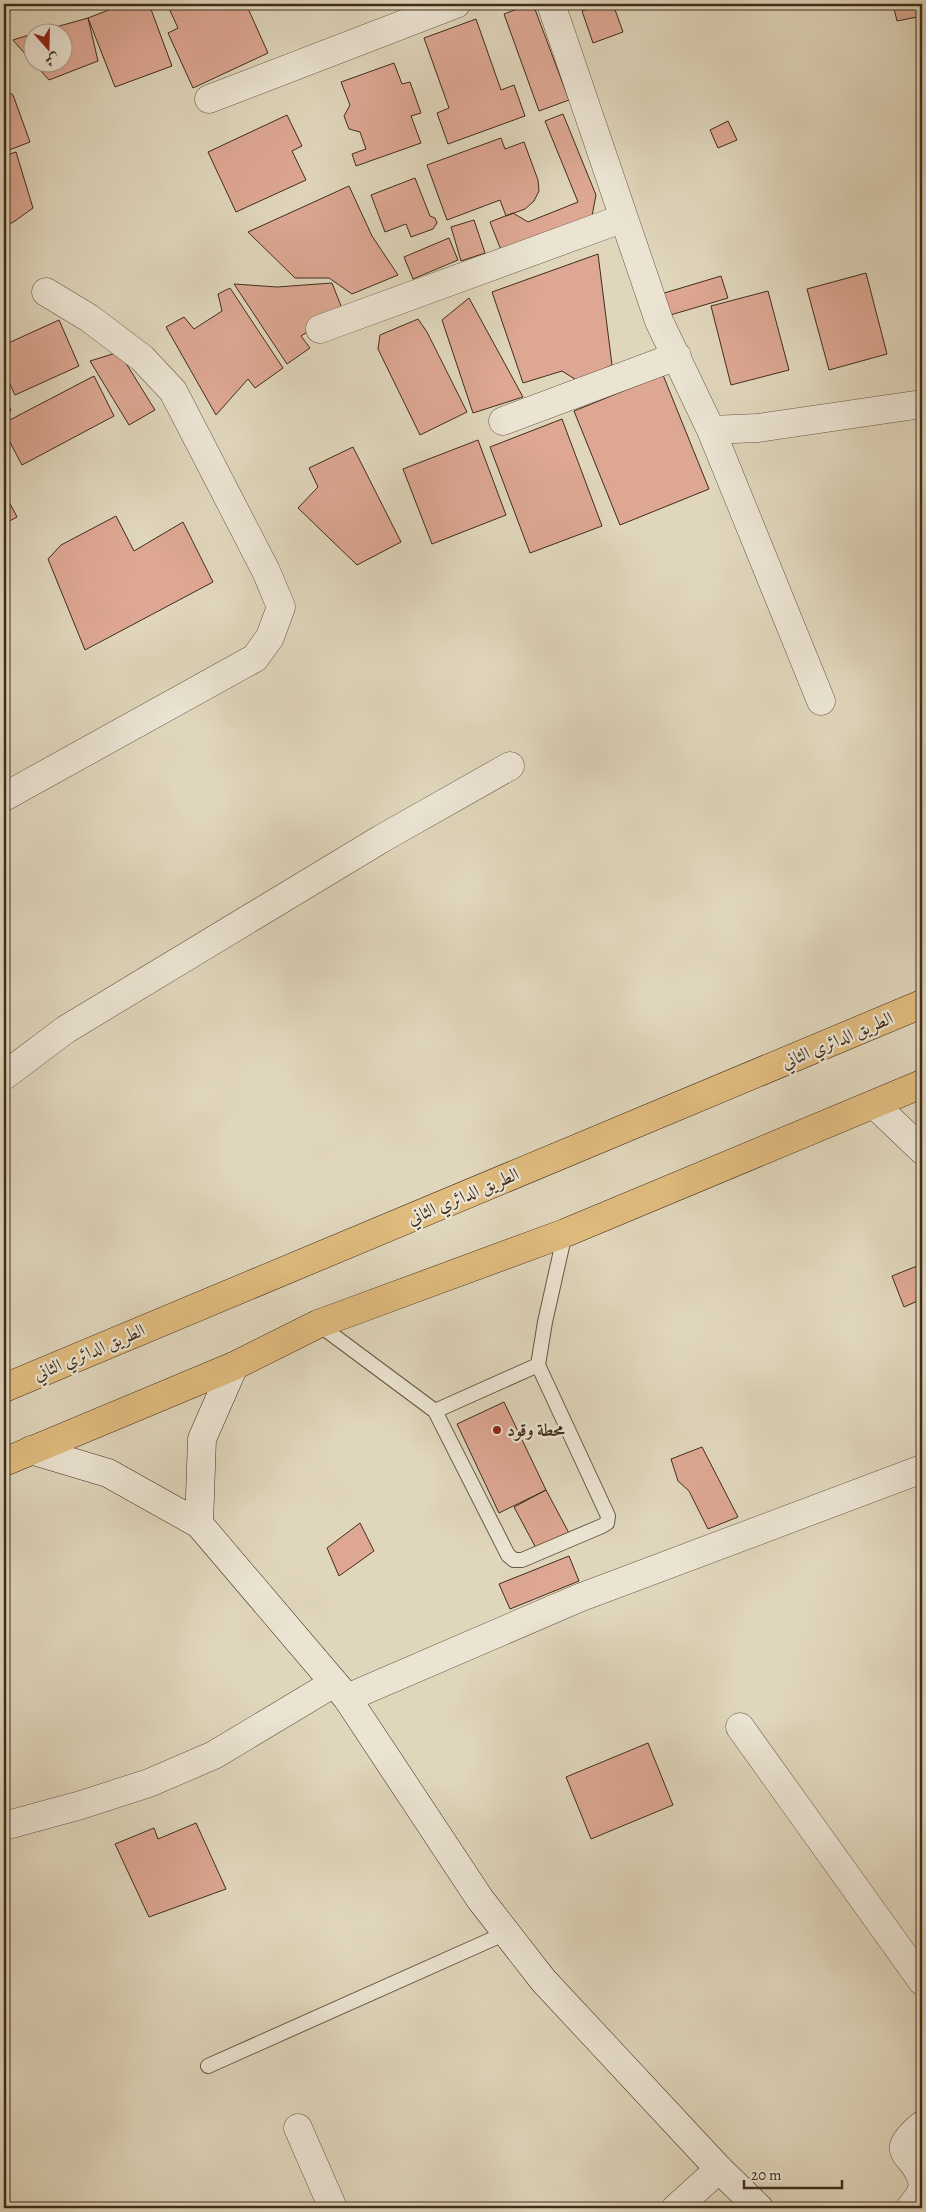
<svg xmlns="http://www.w3.org/2000/svg" width="926" height="2212" viewBox="0 0 926 2212" font-family="Alegreya,Amiri,serif">
<rect width="100%" height="100%" fill="#e0d6bc"/>
<filter id="stains"><feTurbulence type="fractalNoise" baseFrequency=".004" numOctaves="4"/><feColorMatrix values="0 0 0 0 .2 0 0 0 0 .09 0 0 0 0 .02 0 0 0 .5 -.17"/></filter>
<radialGradient id="worn" r=".72"><stop offset=".6" stop-color="#630" stop-opacity="0"/><stop offset="1" stop-color="#630" stop-opacity=".3"/></radialGradient>
<!-- building -->
<path fill="#dda793" stroke="#402d1b" d="M 124,4 L 149,4 L 172,66 L 115,87 L 88,18 Z
M 167,4 L 246,4 L 268,53 L 193,88 L 168,33 L 178,28 Z
M 530,4 L 533,4 L 569,100 L 539,111 L 504,14 Z
M 603,4 L 613,4 L 623,32 L 593,43 L 582,11 Z
M 893,4 L 920,4 L 922,16 L 897,21 Z
M 88,18 L 98,61 L 49,80 L 33,62 L 62,62 L 62,32 L 38,32 Z
M 476,19 L 501,90 L 514,85 L 525,116 L 448,144 L 437,113 L 449,108 L 424,38 Z
M 32,34 L 32,62 L 13,40 Z
M 394,63 L 402,84 L 410,82 L 421,113 L 411,116 L 421,143 L 356,166 L 352,154 L 366,149 L 360,132 L 349,129 L 344,116 L 350,105 L 341,82 Z
M 4,89 L 13,95 L 30,142 L 4,152 Z
M 563,114 L 596,195 L 592,216 L 501,250 L 490,222 L 513,213 L 528,222 L 578,202 L 545,121 Z
M 287,115 L 302,146 L 292,151 L 306,180 L 236,212 L 208,152 Z
M 728,121 L 737,140 L 718,148 L 710,130 Z
M 501,138 L 505,149 L 524,142 L 538,180 L 539,191 L 534,201 L 525,209 L 506,216 L 500,200 L 447,220 L 427,165 Z
M 16,152 L 33,208 L 12,223 L 4,223 L 4,156 Z
M 415,178 L 430,216 L 435,218 L 437,223 L 433,229 L 411,237 L 406,224 L 385,232 L 371,195 Z
M 349,186 L 372,236 L 398,275 L 352,294 L 329,278 L 295,278 L 248,232 Z
M 474,220 L 485,253 L 461,261 L 451,227 Z
M 449,238 L 458,260 L 413,279 L 404,257 Z
M 598,254 L 612,365 L 578,381 L 562,371 L 523,383 L 492,292 Z
M 866,273 L 887,354 L 829,370 L 807,289 Z
M 721,276 L 728,298 L 667,316 L 661,294 Z
M 332,283 L 343,311 L 301,336 L 310,348 L 287,364 L 234,284 L 277,287 Z
M 230,288 L 283,368 L 255,388 L 248,379 L 216,415 L 166,327 L 184,317 L 194,329 L 222,311 L 218,294 Z
M 768,291 L 789,370 L 731,385 L 711,306 Z
M 469,298 L 523,397 L 473,413 L 442,320 Z
M 418,319 L 427,332 L 467,412 L 420,435 L 378,349 L 380,335 Z
M 59,320 L 79,366 L 15,395 L 4,372 L 4,345 Z
M 119,352 L 155,410 L 129,425 L 90,361 Z
M 663,375 L 709,489 L 620,525 L 574,411 Z
M 94,376 L 114,416 L 22,465 L 4,431 L 4,423 Z
M 4,397 L 11,410 L 4,420 Z
M 562,419 L 602,526 L 530,553 L 490,447 Z
M 478,440 L 506,515 L 432,544 L 403,469 Z
M 353,447 L 401,542 L 357,565 L 298,508 L 318,487 L 309,468 Z
M 4,492 L 17,517 L 4,524 Z
M 116,516 L 134,551 L 183,522 L 213,582 L 85,650 L 48,559 L 61,545 Z
M 922,1264 L 922,1299 L 904,1307 L 892,1276 Z
M 504,1402 L 546,1490 L 499,1513 L 457,1424 Z
M 702,1447 L 738,1517 L 708,1529 L 689,1491 L 678,1481 L 671,1459 Z
M 546,1490 L 569,1533 L 537,1550 L 514,1507 Z
M 360,1523 L 374,1551 L 339,1576 L 327,1548 Z
M 569,1556 L 579,1581 L 510,1609 L 499,1584 Z
M 648,1743 L 673,1805 L 591,1839 L 566,1777 Z
M 196,1823 L 226,1889 L 149,1917 L 115,1844 L 154,1828 L 158,1839 Z"/>
<g fill="none" stroke-linecap="round" stroke-linejoin="round">
<!-- lane casing -->
<g stroke="#685743" stroke-width="16">
<path id="lane" d="M 318,1324 L 435,1411 L 538,1365 L 545,1322 L 565,1233
M 435,1411 L 508,1555 L 514,1560 L 522,1560 L 602,1526 L 607,1523 L 608,1516 L 538,1365
M 208,2066 L 506,1933"/>
</g>
<!-- street casing -->
<g stroke="#685743" stroke-width="29">
<path id="street" d="M 551,4 L 659,321 L 711,430 L 758,428 L 922,404
M 209,99 L 456,4
M 320,329 L 624,218
M 503,421 L 677,356
M 711,430 L 821,701
M 4,797 L 255,658 L 270,637 L 281,607 L 266,571 L 173,391 L 142,358 L 89,318 L 46,292
M 4,1076 L 65,1030 L 381,839 L 510,766
M 875,1105 L 922,1150
M 347,1698 L 579,1598 L 922,1469
M 740,1727 L 922,1981
M 4,1826 L 81,1805 L 149,1783 L 214,1755 L 334,1683
M 922,2125 C 884,2156 916,2152 922,2181
M 298,2128 L 333,2208
M 676,2208 L 719,2169
M 910,2208 L 920,2195 L 922,2188"/>
</g>
<!-- secondary casing -->
<g stroke="#402d1b" stroke-width="29">
<path id="secondary" d="M 31,1450 L 108,1473 L 199,1524 L 347,1698 L 480,1899 L 543,1980 L 719,2169 L 759,2208
M 199,1524 L 202,1439 L 234,1366"/>
</g>
<!-- highway casing -->
<g stroke="#402d1b" stroke-width="29">
<path id="highway" d="M 4,1388 L 922,1004
M 4,1462 L 234,1366 L 318,1324 L 565,1233 L 922,1084"/>
</g>
<!-- lane -->
<use href="#lane" stroke="#ebe4d3" stroke-width="14"/>
<!-- street -->
<use href="#street" stroke="#ebe4d3" stroke-width="28"/>
<!-- secondary -->
<use href="#secondary" stroke="#ebe4d3" stroke-width="28"/>
<!-- highway -->
<use href="#highway" stroke="#e0bb7e" stroke-width="28"/>
</g>
<!-- markers -->
<circle fill="#8f2418" stroke="#ebe4d3" stroke-width="2" cx="497" cy="1430" r="5"/>
<g text-anchor="middle" stroke-width="4.5" stroke-linejoin="round" paint-order="stroke">
<!-- street labels -->
<g font-size="18" fill="#402d1b" stroke="#ebe4d3">
<text transform="translate(837 1040) rotate(-23)" y="6">الطريق الدائري الثاني</text>
<text transform="translate(463 1196) rotate(-23)" y="6">الطريق الدائري الثاني</text>
<text transform="translate(89 1352) rotate(-23)" y="6">الطريق الدائري الثاني</text>
</g>
<!-- poi labels -->
<g font-size="18" font-weight="bold" fill="#402d1b" stroke="#ebe4d3" text-anchor="start">
<text x="507" y="1436">محطة وقود</text>
</g>
</g>
<!-- margin -->
<rect width="926" height="2212" fill="none" stroke="#e0d6bc" stroke-width="20"/>
<rect x="5" y="5" width="916" height="2202" fill="none" stroke="#402d1b" stroke-width="2.5"/>
<rect x="10" y="10" width="906" height="2192" fill="none" stroke="#402d1b"/>
<!-- north arrow -->
<g transform="translate(48 48) rotate(160)"><circle r="24" fill="#ebe4d3" stroke="#a79b89"/>
<path d="M0-4L9 19L0 12L-9 19Z" fill="#8f2418"/>
<text y="-8" font-size="14" font-weight="bold" text-anchor="middle" fill="#402d1b">ش</text>
</g>
<!-- scale -->
<path d="M744 2180v8h98v-8" fill="none" stroke="#402d1b" stroke-width="2.5"/>
<text x="751" y="2180" font-size="15" fill="#402d1b" stroke="#ebe4d3" stroke-width="4" paint-order="stroke">20 m</text>
<rect width="100%" height="100%" filter="url(#stains)"/>
<rect width="100%" height="100%" fill="url(#worn)"/>
</svg>
